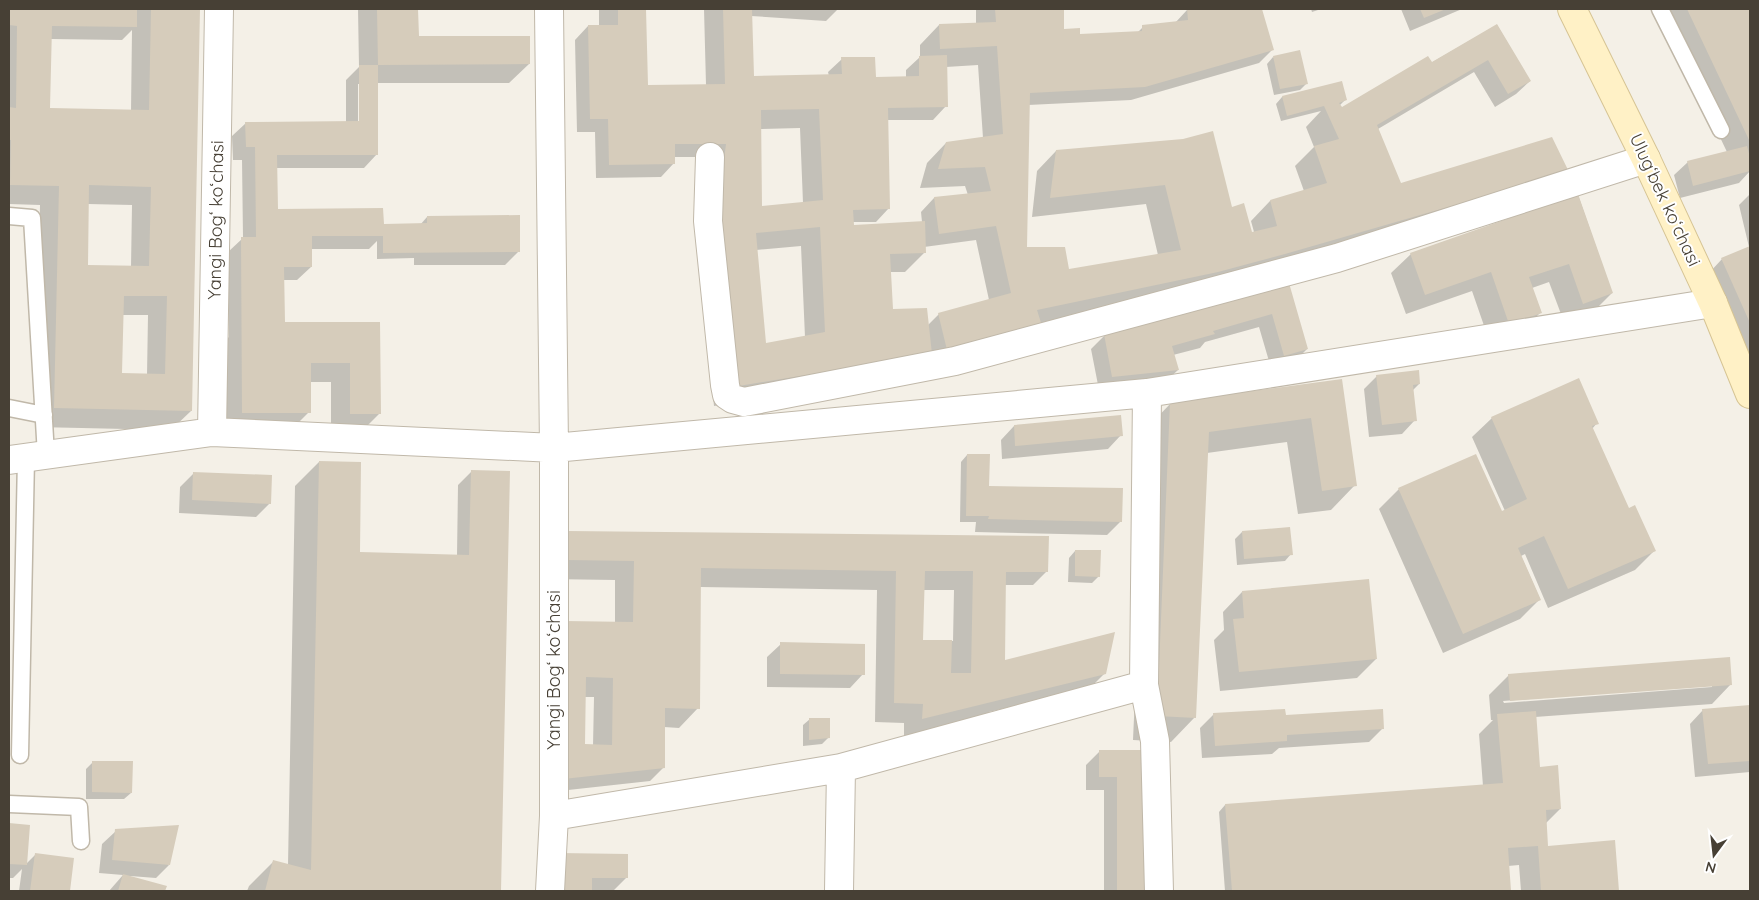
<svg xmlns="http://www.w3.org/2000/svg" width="1759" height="900" viewBox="0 0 1759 900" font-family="Quicksand,sans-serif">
<rect width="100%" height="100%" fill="#f4f0e7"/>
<!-- shadow -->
<path fill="#0003" fill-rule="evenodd" d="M 9,9 L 199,9 L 191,411 L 171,430 L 36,427 L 40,205 L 9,204 ZM 132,30 L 131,111 L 49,109 L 51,39 L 122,40 ZM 88,204 L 132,205 L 131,267 L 86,266 ZM 122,315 L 148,315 L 147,375 L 121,374 Z
M 358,9 L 417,9 L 417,37 L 529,64 L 509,83 L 377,83 L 377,154 L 364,168 L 276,168 L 276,210 L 382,227 L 420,225 L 427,217 L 519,251 L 505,265 L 414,265 L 414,258 L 377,259 L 377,241 L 369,249 L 311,249 L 311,267 L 297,280 L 283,280 L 282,323 L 379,323 L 380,413 L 360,433 L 331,433 L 331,382 L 309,382 L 309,412 L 290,431 L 223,432 L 223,343 L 229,337 L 228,252 L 243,238 L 242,160 L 233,160 L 232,136 L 246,123 L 346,122 L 346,80 L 359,67 ZM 358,84 L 360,84 L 361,127 L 358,127 Z
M 599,9 L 645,9 L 647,86 L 706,85 L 704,9 L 838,9 L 826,21 L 751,16 L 752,77 L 829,76 L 828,72 L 842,59 L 875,79 L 906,78 L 906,70 L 920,57 L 920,45 L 939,25 L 976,24 L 976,9 L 1063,9 L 1063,30 L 1079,36 L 1137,33 L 1143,27 L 1175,23 L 1187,10 L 1198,9 L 1260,9 L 1272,50 L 1259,63 L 1131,100 L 1028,105 L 1025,248 L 1068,270 L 1158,255 L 1146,204 L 1032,217 L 1037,171 L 1056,151 L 1183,140 L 1231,208 L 1251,233 L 1254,232 L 1251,221 L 1270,201 L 1304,191 L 1295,166 L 1314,147 L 1306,127 L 1321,111 L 1281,121 L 1276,104 L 1282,97 L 1345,100 L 1339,106 L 1341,109 L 1431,63 L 1497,25 L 1530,81 L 1516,94 L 1495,107 L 1474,72 L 1378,129 L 1400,185 L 1549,192 L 911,373 L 714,406 L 698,235 L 707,157 L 674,157 L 674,163 L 661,177 L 596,178 L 595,132 L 577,132 L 575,40 L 588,26 L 599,26 ZM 978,65 L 983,138 L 946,143 L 927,163 L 920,188 L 965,186 L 968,195 L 934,198 L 921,212 L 922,222 L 853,227 L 852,222 L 876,222 L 889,208 L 887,120 L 933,120 L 946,106 L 946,67 ZM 800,128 L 803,203 L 761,207 L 760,129 ZM 976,240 L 989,300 L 939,314 L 928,325 L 892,310 L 889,272 L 905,272 L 925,252 L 924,247 ZM 801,246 L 805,337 L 765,344 L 756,250 Z
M 1311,9 L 1321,9 L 1312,12 Z
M 1401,9 L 1462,9 L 1410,31 Z
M 1659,9 L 1750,9 L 1750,171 L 1739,183 L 1680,198 L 1674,175 L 1688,162 L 1727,152 Z
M 1273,57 L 1307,83 L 1300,90 L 1274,95 L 1267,64 Z
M 1750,194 L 1750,385 L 1709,273 L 1722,259 L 1749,247 L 1739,205 Z
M 1578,195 L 1612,293 L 1593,312 L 1564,322 L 1549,282 L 1532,288 L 1541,312 L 1521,332 L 1490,343 L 1472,291 L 1406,314 L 1391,273 L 1411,254 Z
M 1288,284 L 1307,349 L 1294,362 L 1271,368 L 1259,327 L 1205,342 L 1200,348 L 1173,355 L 1178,370 L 1164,383 L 1099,390 L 1091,349 L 1105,335 Z
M 1377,376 L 1419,384 L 1412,391 L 1415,420 L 1402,434 L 1369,437 L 1364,389 Z
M 1341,380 L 1355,485 L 1331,510 L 1298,514 L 1287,442 L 1207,453 L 1195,717 L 1171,742 L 1133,740 L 1147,428 L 1171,403 Z
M 1492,418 L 1597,423 L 1592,429 L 1628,510 L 1654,551 L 1635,570 L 1548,608 L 1525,554 L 1521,556 L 1540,599 L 1520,619 L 1443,653 L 1379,509 L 1399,489 L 1501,512 L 1505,511 L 1472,437 Z
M 1014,426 L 1121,435 L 1108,449 L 1002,459 L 1001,440 Z
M 967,455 L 988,489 L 1121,521 L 1107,535 L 975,532 L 976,522 L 960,522 L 961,462 Z
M 319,462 L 358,553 L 457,556 L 458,485 L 472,471 L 508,472 L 500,891 L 247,891 L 249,886 L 273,862 L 288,865 L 295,486 Z
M 194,473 L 270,503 L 256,517 L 179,513 L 180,487 Z
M 1242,532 L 1291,554 L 1285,561 L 1237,565 L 1235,539 Z
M 548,551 L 1047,571 L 1033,585 L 1004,585 L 1003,663 L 1105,673 L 1091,687 L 989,712 L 983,718 L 904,738 L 904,723 L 875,722 L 877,590 L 700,587 L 698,708 L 679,728 L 664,727 L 663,768 L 650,781 L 550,792 L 546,642 L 615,623 L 615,580 L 548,579 ZM 923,590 L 954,590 L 953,641 L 922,641 ZM 585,697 L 594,697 L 593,746 L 584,746 Z
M 1075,551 L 1099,576 L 1092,583 L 1068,582 L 1069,558 Z
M 1242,592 L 1376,659 L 1357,678 L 1220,691 L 1214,640 L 1224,630 L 1223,612 Z
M 781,644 L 863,674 L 850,688 L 767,687 L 767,657 Z
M 1509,675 L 1731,684 L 1712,704 L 1535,717 L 1539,768 L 1560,809 L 1546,823 L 1547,847 L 1614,842 L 1618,891 L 1521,891 L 1519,865 L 1508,866 L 1510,891 L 1225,891 L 1219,812 L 1225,805 L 1483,786 L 1479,734 L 1493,720 L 1491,720 L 1489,695 ZM 1712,685 L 1712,687 L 1504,703 L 1503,701 Z
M 1750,706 L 1750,772 L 1695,777 L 1690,724 L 1703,710 Z
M 1214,714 L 1285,716 L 1382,729 L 1369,742 L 1279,748 L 1272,754 L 1202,758 L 1200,728 Z
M 810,719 L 829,737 L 822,744 L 803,746 L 803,725 Z
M 1100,751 L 1143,751 L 1144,891 L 1104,891 L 1104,790 L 1086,790 L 1086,765 Z
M 93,762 L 131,793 L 124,799 L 86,799 L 86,769 Z
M 9,825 L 29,826 L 26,864 L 36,854 L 73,859 L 69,891 L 19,891 L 22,869 L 13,878 L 9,878 Z
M 116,831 L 169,865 L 156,878 L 130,876 L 130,877 L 165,887 L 164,891 L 109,891 L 123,875 L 99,873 L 102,844 Z
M 546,868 L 627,877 L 613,891 L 545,891 Z"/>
<!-- building -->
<path fill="#d6ccbb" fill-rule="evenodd" d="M 9,9 L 137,9 L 137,27 L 52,26 L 50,108 L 149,110 L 151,9 L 200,9 L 192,411 L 54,408 L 59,186 L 10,185 L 11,140 L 9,140 L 9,107 L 16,108 L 17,26 L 9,25 ZM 89,185 L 151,187 L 149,266 L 88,265 ZM 124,296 L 167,296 L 165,374 L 122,373 Z
M 377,9 L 418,9 L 419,36 L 530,36 L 530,64 L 378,65 L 378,155 L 277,155 L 278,209 L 383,208 L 384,224 L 427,223 L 427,216 L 520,215 L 520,252 L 383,253 L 383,236 L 312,236 L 312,267 L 284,267 L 285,322 L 380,322 L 381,414 L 350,414 L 350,363 L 311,363 L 311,413 L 242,413 L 241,237 L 256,237 L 255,147 L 246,147 L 245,122 L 359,121 L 359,65 L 378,65 Z
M 618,9 L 646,9 L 648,85 L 725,84 L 723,9 L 752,9 L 754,76 L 842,74 L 841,57 L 875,57 L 876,77 L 919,76 L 919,56 L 947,55 L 948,107 L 888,108 L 890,209 L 853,210 L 854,225 L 925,221 L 926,253 L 890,254 L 893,309 L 927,308 L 932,354 L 733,387 L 717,214 L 726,144 L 675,144 L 675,164 L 609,165 L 608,119 L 590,119 L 588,25 L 618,25 ZM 819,109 L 823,200 L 762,206 L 761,110 ZM 820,227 L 825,332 L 766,343 L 756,233 Z
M 995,9 L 1064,9 L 1064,29 L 1080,28 L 1080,34 L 1142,31 L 1142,25 L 1188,20 L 1187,9 L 1262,9 L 1274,50 L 1145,87 L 1030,93 L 1027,247 L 1065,247 L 1069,269 L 1181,250 L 1165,185 L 1050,198 L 1056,150 L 1183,139 L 1213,131 L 1232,207 L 1244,203 L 1252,232 L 1277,226 L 1270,200 L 1327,183 L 1314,146 L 1339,139 L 1324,106 L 1287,116 L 1282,96 L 1342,81 L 1347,100 L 1339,103 L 1342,107 L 1428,56 L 1432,62 L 1497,24 L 1531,81 L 1508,94 L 1488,60 L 1377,125 L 1401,183 L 1552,137 L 1569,172 L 1285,254 L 1218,272 L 1037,310 L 1042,326 L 947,350 L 938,313 L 1011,293 L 996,226 L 939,234 L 934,197 L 991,191 L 985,167 L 938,169 L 946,142 L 1003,134 L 997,46 L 940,49 L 939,24 L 996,22 Z
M 1420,9 L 1446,9 L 1424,18 Z
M 1687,9 L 1750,9 L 1750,142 Z
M 1300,50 L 1308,84 L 1280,89 L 1273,56 Z
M 1747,146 L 1750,157 L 1750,171 L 1693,186 L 1687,161 Z
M 1578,194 L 1613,293 L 1583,304 L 1569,264 L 1529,277 L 1542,313 L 1509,324 L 1491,272 L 1425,295 L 1410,253 Z
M 1750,246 L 1750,323 L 1721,258 Z
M 1289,283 L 1308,349 L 1284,356 L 1272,314 L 1213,331 L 1215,334 L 1172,346 L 1179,370 L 1112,377 L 1104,334 Z
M 1419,370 L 1420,384 L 1413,385 L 1417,421 L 1382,425 L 1376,375 Z
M 1579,378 L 1599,424 L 1592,426 L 1629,508 L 1635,505 L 1656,551 L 1568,589 L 1544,536 L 1518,548 L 1541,600 L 1463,634 L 1398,488 L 1476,454 L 1502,511 L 1527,499 L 1491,417 Z
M 1342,379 L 1357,486 L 1322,491 L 1311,418 L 1209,432 L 1196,718 L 1157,716 L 1170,402 Z
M 1121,415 L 1123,436 L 1015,446 L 1014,425 Z
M 967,454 L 990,454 L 989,486 L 1123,488 L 1122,522 L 988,519 L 989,516 L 966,516 Z
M 319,461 L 361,462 L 360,552 L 469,555 L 471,470 L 510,471 L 501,891 L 265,891 L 273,860 L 311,870 Z
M 193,472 L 272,475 L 271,504 L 192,500 Z
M 1290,527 L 1293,555 L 1244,559 L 1242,531 Z
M 567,531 L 1049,536 L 1048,572 L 1006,572 L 1005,660 L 1115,632 L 1106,674 L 922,719 L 923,704 L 894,703 L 896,571 L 701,568 L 700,709 L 665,708 L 665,768 L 563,779 L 565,621 L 633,622 L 634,561 L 567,560 ZM 925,571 L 973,571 L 971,673 L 951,673 L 952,640 L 923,640 ZM 586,677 L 613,678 L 612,745 L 585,744 Z
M 1075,550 L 1101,550 L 1100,577 L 1075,576 Z
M 1369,579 L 1377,659 L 1239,672 L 1233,619 L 1244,618 L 1242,591 Z
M 780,642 L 865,644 L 865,675 L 780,674 Z
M 1730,657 L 1732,685 L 1510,701 L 1508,674 Z
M 1750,705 L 1750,761 L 1708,764 L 1702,709 Z
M 1285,709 L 1286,715 L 1383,709 L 1384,729 L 1287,735 L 1287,741 L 1215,746 L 1213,713 Z
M 1536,711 L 1540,767 L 1558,765 L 1561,809 L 1546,810 L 1548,846 L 1615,840 L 1619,891 L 1541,891 L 1538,846 L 1508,848 L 1511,891 L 1232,891 L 1225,804 L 1503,783 L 1497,714 Z
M 809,718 L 830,718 L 830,738 L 809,740 Z
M 1099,750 L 1145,750 L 1145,891 L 1117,891 L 1117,777 L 1099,777 Z
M 92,761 L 133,761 L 132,793 L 92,792 Z
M 9,823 L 30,825 L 27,865 L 9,864 Z
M 179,825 L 170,865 L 112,860 L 115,829 Z
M 35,853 L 74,858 L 70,891 L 30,891 Z
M 559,853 L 628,854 L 628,878 L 592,878 L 592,891 L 558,891 Z
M 123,874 L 167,886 L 165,891 L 118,891 Z"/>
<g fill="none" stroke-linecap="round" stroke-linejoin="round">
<!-- lane casing -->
<g stroke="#c0b8a9" stroke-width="19">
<path id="lane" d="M 1660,9 L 1721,130
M 9,216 L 32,218 L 46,455
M 9,408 L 44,415
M 20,755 L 26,458
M 9,804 L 79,807 L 81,841"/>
</g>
<!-- street casing -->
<g stroke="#c0b8a9" stroke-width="30">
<path id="street" d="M 549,9 L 554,448 L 554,816 L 550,891
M 710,157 L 708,221 L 725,385 L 727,395 L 733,399 L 744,402 L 955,361 L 1337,258 L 1646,159
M 1147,393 L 1144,685 L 1155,741 L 1159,891
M 212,432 L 219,9
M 9,460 L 212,432 L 554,448 L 1147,393 L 1713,303
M 554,816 L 841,768 L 1144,685
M 839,891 L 841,768"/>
</g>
<!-- secondary casing -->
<g stroke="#d6c494" stroke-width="30">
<path id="secondary" d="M 1572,9 L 1646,159 L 1713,303 L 1750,394"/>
</g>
<!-- lane -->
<use href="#lane" stroke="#fff" stroke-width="16"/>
<!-- street -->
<use href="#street" stroke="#fff" stroke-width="28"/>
<!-- secondary -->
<use href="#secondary" stroke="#fff1c6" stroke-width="28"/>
</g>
<g text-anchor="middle" stroke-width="4" stroke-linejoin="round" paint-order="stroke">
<!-- street labels -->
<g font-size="18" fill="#474035" stroke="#fff">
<text transform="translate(1665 200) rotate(65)" y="6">Ulugʻbek koʻchasi</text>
<text transform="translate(216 220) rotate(-89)" y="6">Yangi Bogʻ koʻchasi</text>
<text transform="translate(554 670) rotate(-90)" y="6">Yangi Bogʻ koʻchasi</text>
</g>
</g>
<!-- border -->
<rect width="1759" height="900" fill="none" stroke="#474035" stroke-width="20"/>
<!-- north arrow -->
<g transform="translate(1714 855) rotate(195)" stroke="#ffffff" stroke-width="4" paint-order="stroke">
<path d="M0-4L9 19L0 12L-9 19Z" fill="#474035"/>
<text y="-8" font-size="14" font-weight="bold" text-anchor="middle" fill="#474035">N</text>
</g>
</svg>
